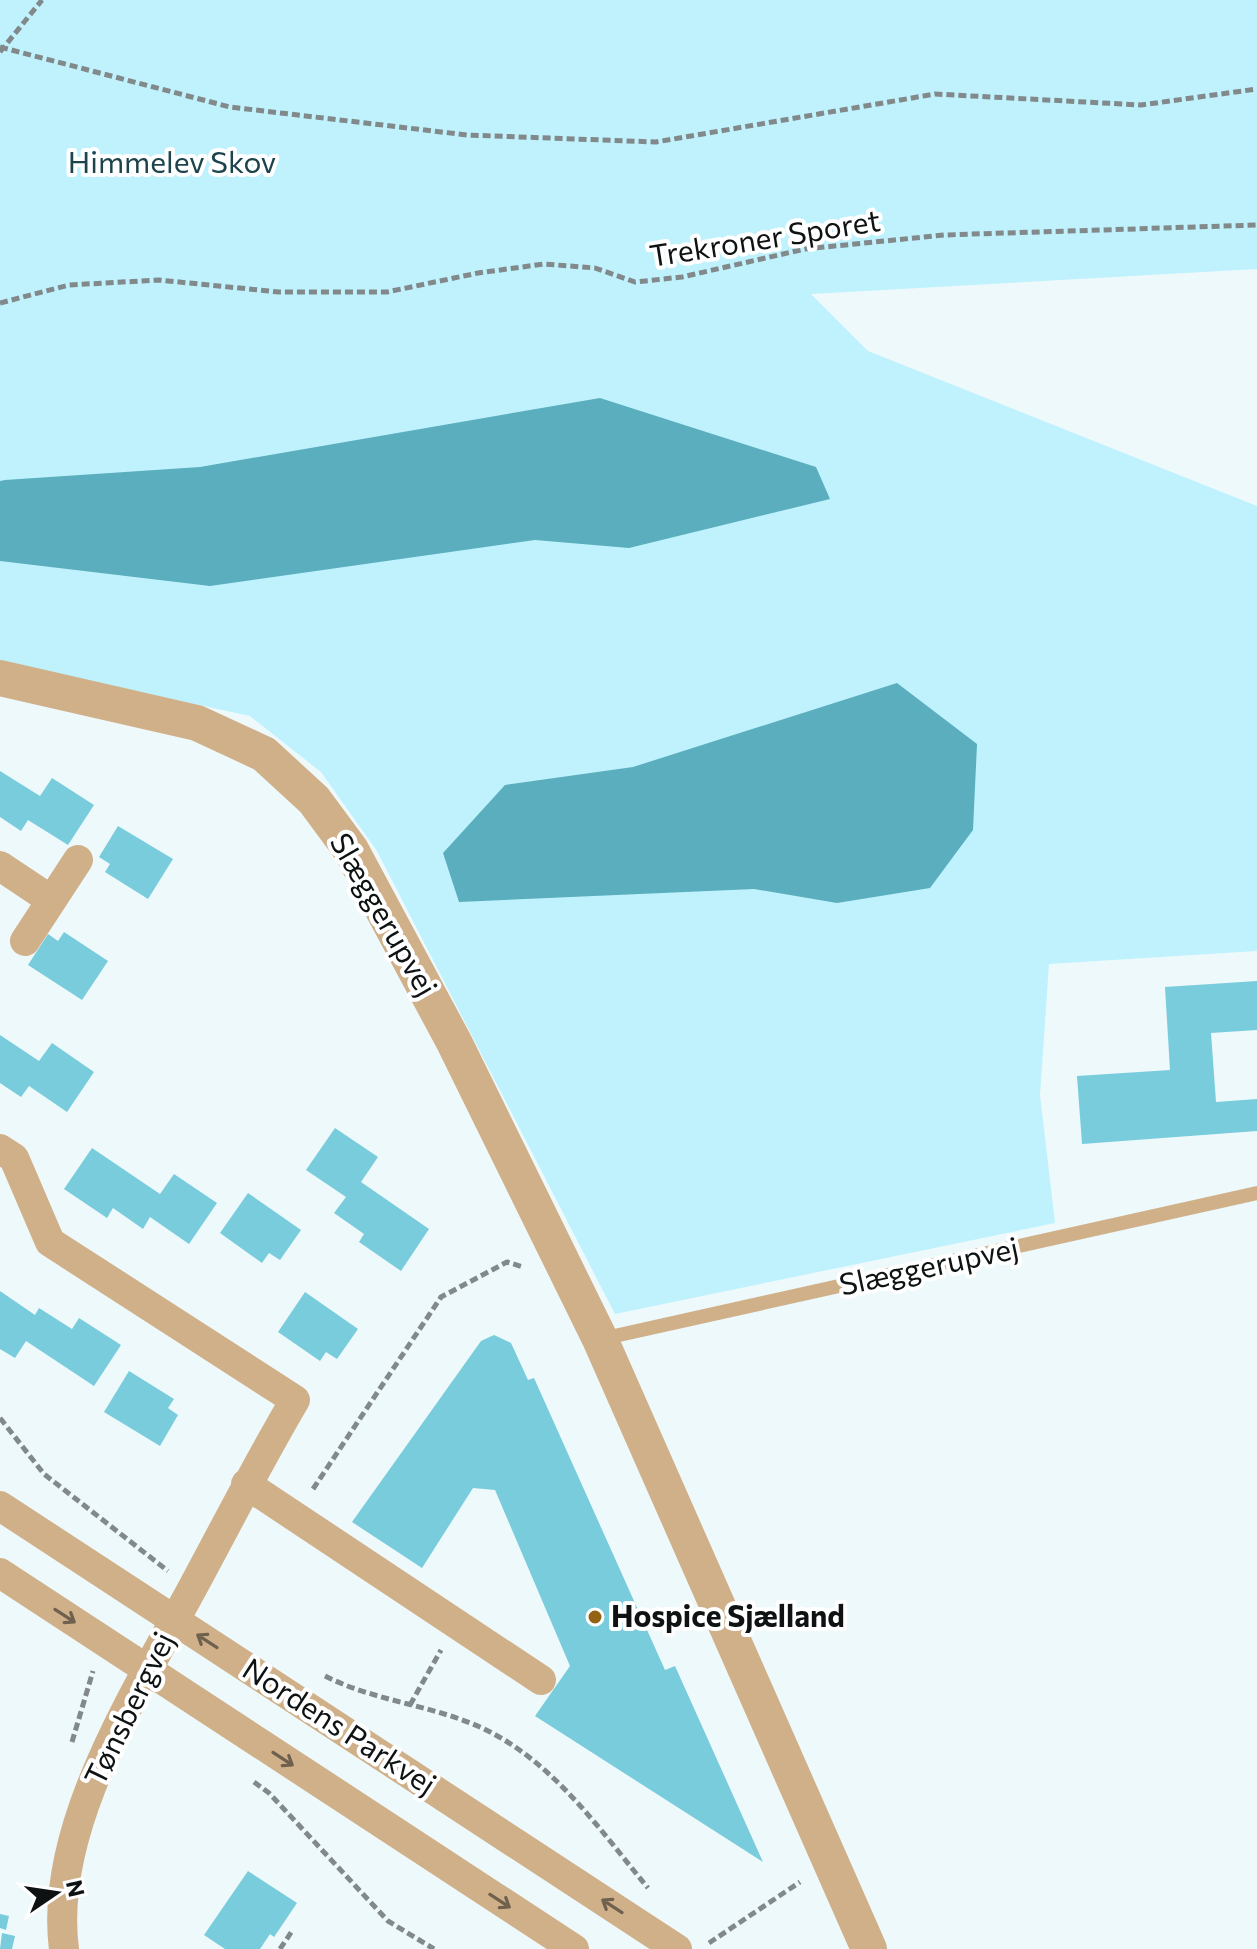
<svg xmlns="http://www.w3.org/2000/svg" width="1257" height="1949" viewBox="0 0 1257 1949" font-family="Commissioner,sans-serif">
<rect width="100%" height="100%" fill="#eef9fc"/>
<!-- green -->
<path fill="#bff2fd" d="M 0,0 L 1257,0 L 1257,269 L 811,294 L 868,351 L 1257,506 L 1257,951 L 1049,964 L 1040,1095 L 1055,1223 L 615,1314 L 377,851 L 321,772 L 250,716 L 0,662 Z"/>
<!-- water -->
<path fill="#5aaebe" d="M 600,398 L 816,467 L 830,499 L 629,548 L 535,540 L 210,586 L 0,561 L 0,481 L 5,480 L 200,467 Z
M 897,683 L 977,744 L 973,830 L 930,888 L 837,903 L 754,889 L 459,902 L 443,853 L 505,785 L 633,767 Z"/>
<!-- building -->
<path fill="#78ccdc" d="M 0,771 L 40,796 L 52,778 L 94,805 L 68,845 L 28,820 L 21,831 L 0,817 Z
M 118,826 L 173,859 L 148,899 L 105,872 L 110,864 L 99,857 Z
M 64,932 L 108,961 L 82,1000 L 28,965 L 48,934 L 58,941 Z
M 1257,981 L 1257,1030 L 1211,1033 L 1216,1102 L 1257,1099 L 1257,1131 L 1082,1144 L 1077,1076 L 1170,1070 L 1165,987 Z
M 0,1035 L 39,1061 L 52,1043 L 94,1072 L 67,1112 L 29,1086 L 21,1097 L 0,1083 Z
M 335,1128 L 378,1157 L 361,1182 L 429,1229 L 401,1271 L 359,1242 L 364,1234 L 334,1213 L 346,1197 L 306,1170 Z
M 92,1148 L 160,1194 L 174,1174 L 217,1203 L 189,1244 L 150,1217 L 143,1229 L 113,1208 L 107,1218 L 64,1189 Z
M 248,1193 L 301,1230 L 280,1260 L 269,1253 L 262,1263 L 220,1233 Z
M 0,1291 L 35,1315 L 39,1308 L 72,1329 L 79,1318 L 121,1345 L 94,1386 L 26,1341 L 15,1358 L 0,1349 Z
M 305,1292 L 358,1329 L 337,1359 L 326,1352 L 320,1361 L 278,1332 Z
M 494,1335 L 511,1343 L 528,1380 L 534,1378 L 665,1670 L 675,1666 L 763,1862 L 535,1716 L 570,1666 L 495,1490 L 473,1488 L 422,1568 L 352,1522 L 481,1341 Z
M 129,1371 L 174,1399 L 168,1408 L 178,1415 L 160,1446 L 104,1412 Z
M 248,1871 L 297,1903 L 274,1937 L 270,1934 L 260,1949 L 225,1949 L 204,1935 Z
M 0,1914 L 9,1916 L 6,1930 L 0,1928 Z
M 2,1933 L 15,1936 L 12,1949 L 0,1949 Z"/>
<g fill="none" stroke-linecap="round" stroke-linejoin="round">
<!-- path -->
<path stroke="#82898b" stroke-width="5" stroke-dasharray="8 4" stroke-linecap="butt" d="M 0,47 L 230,107 L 467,135 L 656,142 L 935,94 L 1141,105 L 1257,89
M 0,52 L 42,0
M 0,303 L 69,285 L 159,280 L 279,292 L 387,292 L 478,273 L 544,264 L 595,268 L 635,282 L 682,277 L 805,249 L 944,235 L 1257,225
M 0,1418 L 44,1474 L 168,1571
M 313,1489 L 441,1297 L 507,1262 L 523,1267
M 325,1676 C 374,1701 432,1705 482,1728 C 553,1761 600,1830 648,1888
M 410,1705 L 441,1650
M 72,1742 L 93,1671
M 254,1782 L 269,1793 L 388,1921 L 434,1949
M 709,1943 L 800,1882
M 280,1949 L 292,1931"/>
<!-- service -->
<path stroke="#d0b089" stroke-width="14" d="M 601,1339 L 1257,1193"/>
<!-- minor -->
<path stroke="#d0b089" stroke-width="30" d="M 0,866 L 51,900
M 25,941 L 78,860
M 0,1149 L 14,1158 L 50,1242 L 295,1400 C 259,1461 227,1524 193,1587 C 137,1691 48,1828 64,1949
M 246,1484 L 541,1680
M 0,1506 L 677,1949
M 0,1573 L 574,1949"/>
<!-- tertiary -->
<path stroke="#d0b089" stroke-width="36" d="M 0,678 L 197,723 L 264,754 L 314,800 L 351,850 L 454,1042 L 600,1339 L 869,1949"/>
</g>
<!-- one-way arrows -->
<defs><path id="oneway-shaft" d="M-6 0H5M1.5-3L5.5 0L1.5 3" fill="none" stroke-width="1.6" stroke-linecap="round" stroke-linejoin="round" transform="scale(2)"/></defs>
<g stroke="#6f614e">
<use href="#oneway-shaft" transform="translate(65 1616) rotate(33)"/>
<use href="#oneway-shaft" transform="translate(207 1641) rotate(-147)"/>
<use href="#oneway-shaft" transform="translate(283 1759) rotate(33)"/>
<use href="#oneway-shaft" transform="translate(500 1901) rotate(33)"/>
<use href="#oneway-shaft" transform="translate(612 1906) rotate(-147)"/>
</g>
<!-- markers -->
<circle fill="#946214" stroke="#fff" stroke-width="3" cx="595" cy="1617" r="8"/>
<g text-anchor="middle" stroke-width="8" stroke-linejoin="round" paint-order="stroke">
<!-- park labels -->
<g font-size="30" fill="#1d444c" stroke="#fff">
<text x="172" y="173">Himmelev Skov</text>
</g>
<!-- street labels -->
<g font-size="30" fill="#0e1213" stroke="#fff">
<text transform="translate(765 239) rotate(-9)" y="10">Trekroner Sporet</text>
<text transform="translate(383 915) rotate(60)" y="10">Slæggerupvej</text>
<text transform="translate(929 1267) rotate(-12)" y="10">Slæggerupvej</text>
<text transform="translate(130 1709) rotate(-64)" y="10">Tønsbergvej</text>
<text transform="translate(339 1727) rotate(33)" y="10">Nordens Parkvej</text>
</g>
<!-- poi labels -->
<g font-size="30" font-weight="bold" fill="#0e1213" stroke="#fff" text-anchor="start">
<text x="611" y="1627">Hospice Sjælland</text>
</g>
</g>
<!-- north arrow -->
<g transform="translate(56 1893) rotate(77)" stroke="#ffffff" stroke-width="6" paint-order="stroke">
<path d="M0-6L14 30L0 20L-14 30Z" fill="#0e1213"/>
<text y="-12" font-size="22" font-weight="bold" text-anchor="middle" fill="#0e1213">N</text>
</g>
</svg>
